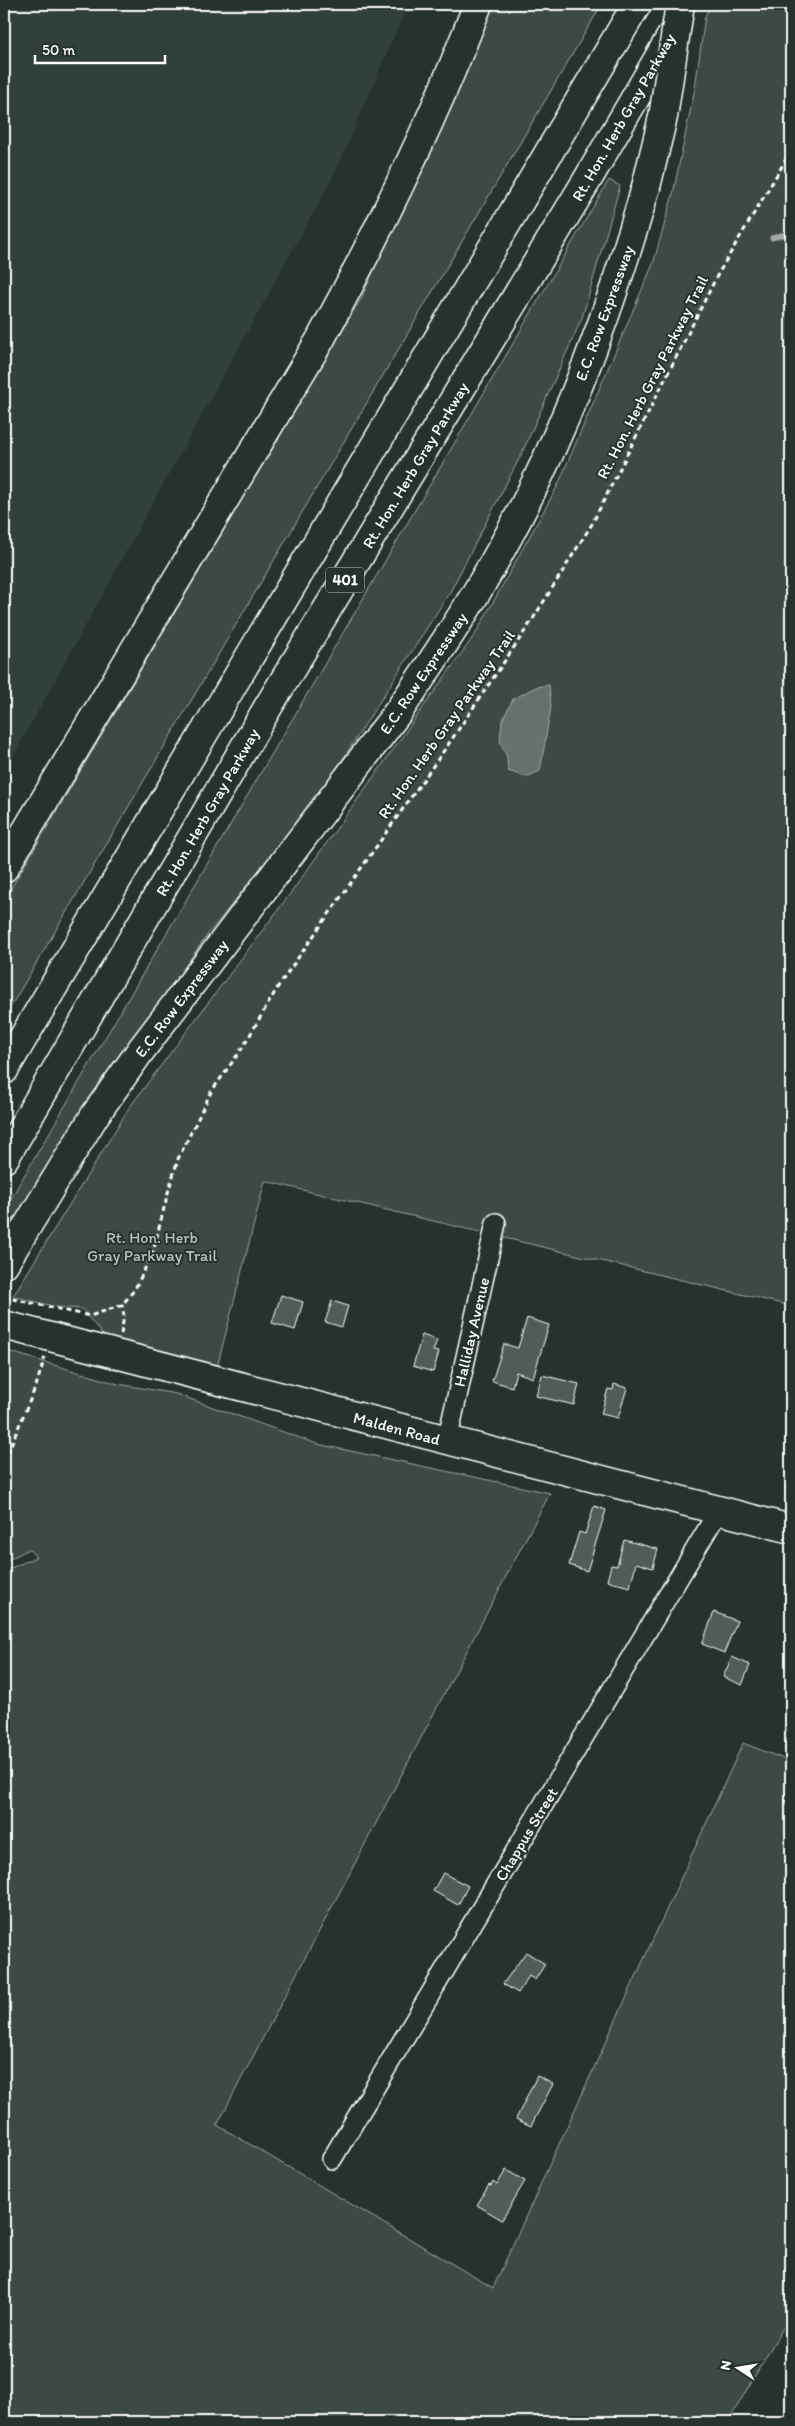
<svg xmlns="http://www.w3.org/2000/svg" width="795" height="2426" viewBox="0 0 795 2426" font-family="Itim,sans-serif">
<rect width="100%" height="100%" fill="#26332d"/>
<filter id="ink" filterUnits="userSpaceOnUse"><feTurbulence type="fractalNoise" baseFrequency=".02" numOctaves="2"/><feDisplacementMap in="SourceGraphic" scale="10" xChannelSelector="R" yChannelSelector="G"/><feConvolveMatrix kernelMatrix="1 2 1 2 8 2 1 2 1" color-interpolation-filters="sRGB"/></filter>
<g filter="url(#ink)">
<!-- built -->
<path fill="#333f3a" d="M 4,4 L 408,4 L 335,173 L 4,773 Z"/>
<!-- green -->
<path fill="#3e4944" stroke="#9ea4a2" d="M 491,4 L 602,4 L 4,1018 L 4,900 L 362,297 Z
M 712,4 L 791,4 L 791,1306 L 265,1181 L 214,1379 L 118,1354 L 82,1309 L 57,1307 L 13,1296 L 129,1108 L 293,890 L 476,633 L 557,487 L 653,264 L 673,194 L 695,88 L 705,16 Z
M 609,180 L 620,186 L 582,318 L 521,455 L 450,592 L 319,796 L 208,934 L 82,1112 L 4,1244 L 4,1210 Z
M 4,1350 L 118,1384 L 176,1394 L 317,1444 L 550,1493 L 217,2125 L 493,2288 L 743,1743 L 791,1762 L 791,2314 L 728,2422 L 4,2422 L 4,1571 L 36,1557 L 29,1549 L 4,1562 Z"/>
<!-- water -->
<path fill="#67706c" stroke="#a4a9a7" d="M 549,685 L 551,707 L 540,771 L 526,777 L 508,771 L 507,757 L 500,741 L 502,721 L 513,699 L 536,687 Z"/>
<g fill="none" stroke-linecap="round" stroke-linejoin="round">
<!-- stream -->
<path stroke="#a4a9a7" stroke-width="5" d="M 772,238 L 791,232"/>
</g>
<!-- building -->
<path fill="#515c57" stroke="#fff" d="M 281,1295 L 303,1302 L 295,1330 L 272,1323 Z
M 332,1301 L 348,1306 L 342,1327 L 325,1322 Z
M 527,1318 L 549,1325 L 533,1378 L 516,1372 L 512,1387 L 492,1381 L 504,1344 L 518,1348 Z
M 422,1335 L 437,1340 L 433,1351 L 439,1352 L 433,1372 L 413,1366 Z
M 542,1375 L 579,1384 L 574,1405 L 536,1396 Z
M 614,1384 L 627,1388 L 618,1418 L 601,1414 L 608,1389 L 613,1390 Z
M 594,1506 L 606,1510 L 587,1571 L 569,1565 L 579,1532 L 585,1534 Z
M 624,1540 L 658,1549 L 653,1568 L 636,1563 L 630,1587 L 607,1581 L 611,1565 L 617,1566 Z
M 714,1612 L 737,1621 L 724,1653 L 702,1644 Z
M 732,1657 L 750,1665 L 742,1685 L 723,1677 Z
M 443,1873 L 468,1886 L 458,1905 L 433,1891 Z
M 526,1952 L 545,1964 L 535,1980 L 529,1976 L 518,1993 L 503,1984 Z
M 537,2076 L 553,2084 L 531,2126 L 516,2119 Z
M 506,2170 L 525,2181 L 502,2220 L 477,2205 L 489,2185 L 491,2186 L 493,2182 L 497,2185 Z"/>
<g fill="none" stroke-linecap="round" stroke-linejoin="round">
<!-- minor casing -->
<g stroke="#fff" stroke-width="22">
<path id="minor" d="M 447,1441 L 496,1223
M 332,2159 L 719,1510"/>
</g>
<!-- secondary casing -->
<g stroke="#fff" stroke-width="31">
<path id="secondary" d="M 4,1325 L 791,1529"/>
</g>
<!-- motorway casing -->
<g stroke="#fff" stroke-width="31">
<path id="motorway" d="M 4,868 L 320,340 C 379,231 434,120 478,4
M 4,1070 L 637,4
M 4,1159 L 268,707 L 589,177 L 676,28
M 4,1264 L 95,1115 L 141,1050 L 398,712 C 426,671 454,630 479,588 C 554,463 606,326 646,187"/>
</g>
<!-- path -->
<path stroke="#fff" stroke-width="3" stroke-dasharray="5 4" stroke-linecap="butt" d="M 4,1297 L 90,1316 L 122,1305 L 135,1289 L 153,1252 L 167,1196 L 178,1159 L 211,1092 L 243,1047 L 279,985 L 452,739 L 531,622 L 592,524 L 718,274 L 791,151
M 121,1334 L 124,1316 L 122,1305
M 4,1461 L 36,1386 L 45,1357"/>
<!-- minor -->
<use href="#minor" stroke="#26332d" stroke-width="19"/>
<!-- secondary -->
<use href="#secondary" stroke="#26332d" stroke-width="28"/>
<!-- motorway -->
<use href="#motorway" stroke="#26332d" stroke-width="28"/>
<!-- motorway-bridge casing -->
<g stroke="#fff" stroke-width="31" stroke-linecap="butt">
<path id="motorway-bridge" d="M 646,187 L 663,117 L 680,4"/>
</g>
<!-- motorway-bridge -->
<use href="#motorway-bridge" stroke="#26332d" stroke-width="28"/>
</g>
</g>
<g text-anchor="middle" stroke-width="4" stroke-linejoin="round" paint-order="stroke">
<!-- shield labels -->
<rect fill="#26332d" stroke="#bec2c0" stroke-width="1" x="326" y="567.5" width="38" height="25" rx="4"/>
<g font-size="15" font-weight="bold" fill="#fff">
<text x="345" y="585">401</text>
</g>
<!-- street labels -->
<g font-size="16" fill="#fff" stroke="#26332d">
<text transform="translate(623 117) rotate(-60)" y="6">Rt. Hon. Herb Gray Parkway</text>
<text transform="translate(604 313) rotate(-70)" y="6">E.C. Row Expressway</text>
<text transform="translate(652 377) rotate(-63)" y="6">Rt. Hon. Herb Gray Parkway Trail</text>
<text transform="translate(415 465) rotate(-59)" y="6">Rt. Hon. Herb Gray Parkway</text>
<text transform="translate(423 673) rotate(-56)" y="6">E.C. Row Expressway</text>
<text transform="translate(446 724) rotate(-55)" y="6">Rt. Hon. Herb Gray Parkway Trail</text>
<text transform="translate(207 812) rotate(-60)" y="6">Rt. Hon. Herb Gray Parkway</text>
<text transform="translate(181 998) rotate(-53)" y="6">E.C. Row Expressway</text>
<text transform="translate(471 1332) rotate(-77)" y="6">Halliday Avenue</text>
<text transform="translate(397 1428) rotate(15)" y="6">Malden Road</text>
<text transform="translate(526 1834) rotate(-59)" y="6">Chappus Street</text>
</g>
<!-- park labels -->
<g font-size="16" fill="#bbbfbe" stroke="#26332d">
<text x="152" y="1243">Rt. Hon. Herb<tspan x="152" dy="18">Gray Parkway Trail</tspan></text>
</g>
</g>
<!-- margin -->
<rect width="795" height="2426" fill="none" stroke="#26332d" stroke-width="20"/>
<rect x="10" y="10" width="775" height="2406" fill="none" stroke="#fff" stroke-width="2" filter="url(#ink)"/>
<!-- north arrow -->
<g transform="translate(738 2368) rotate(282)" stroke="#26332d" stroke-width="4" paint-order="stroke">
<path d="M0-4L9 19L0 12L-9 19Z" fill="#ffffff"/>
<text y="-8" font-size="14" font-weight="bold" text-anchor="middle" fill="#ffffff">N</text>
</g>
<!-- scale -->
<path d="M35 55v8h130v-8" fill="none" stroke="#ffffff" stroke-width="2.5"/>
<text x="42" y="55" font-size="15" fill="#ffffff" stroke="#26332d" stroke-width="4" paint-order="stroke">50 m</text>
</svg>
